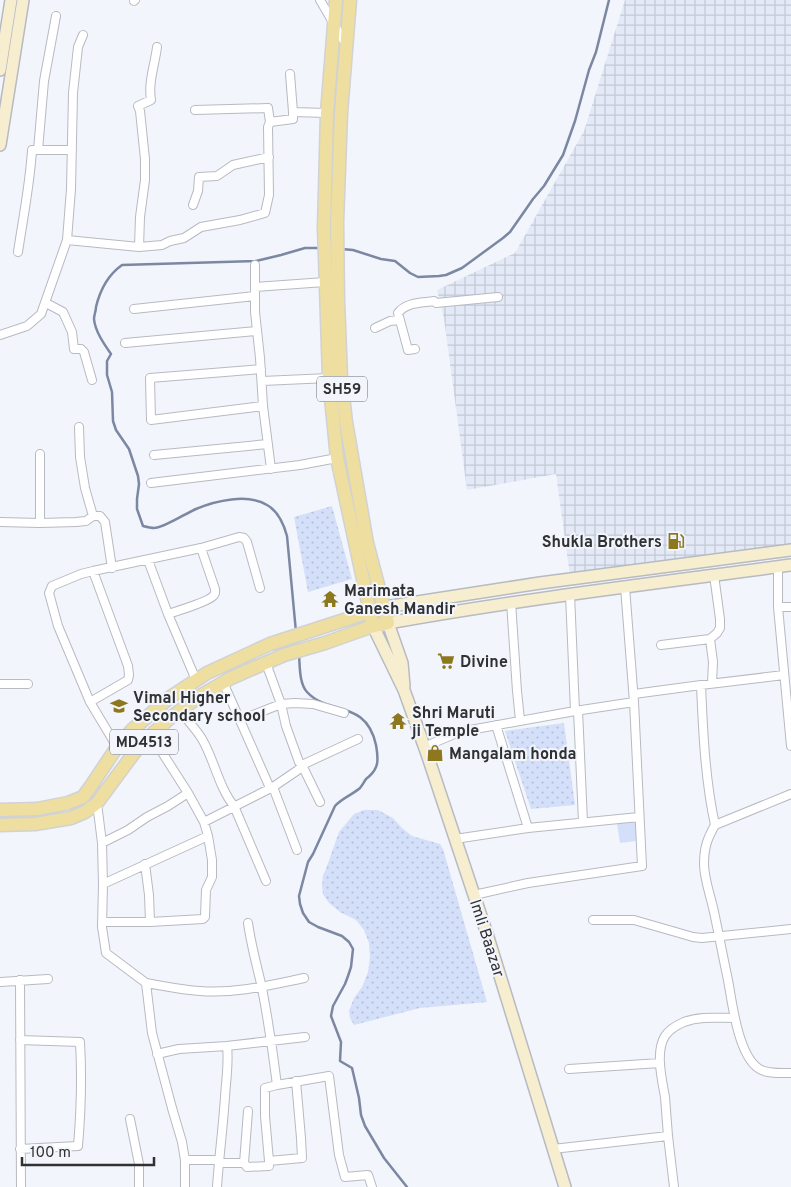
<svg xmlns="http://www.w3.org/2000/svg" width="791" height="1187" viewBox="0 0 791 1187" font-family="Overpass,sans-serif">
<defs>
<pattern id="industrial-grid" width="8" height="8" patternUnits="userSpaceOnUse" patternTransform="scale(1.25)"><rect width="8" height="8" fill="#e3e9f7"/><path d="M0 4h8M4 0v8" fill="none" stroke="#c3c8d4"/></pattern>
<pattern id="park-dots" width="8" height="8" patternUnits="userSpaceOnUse" patternTransform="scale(1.25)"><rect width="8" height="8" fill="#d4dff9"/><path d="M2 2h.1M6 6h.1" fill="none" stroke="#b6c0d6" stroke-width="1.8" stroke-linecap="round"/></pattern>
</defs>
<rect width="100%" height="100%" fill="#f2f5fc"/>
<!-- industrial -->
<path fill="url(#industrial-grid)" d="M 625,0 L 791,0 L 791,547 L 570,576 L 556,474 L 467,490 L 444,319 L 437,290 L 515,253 L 584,131 Z"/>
<!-- green -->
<path fill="#d4dff9" d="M 636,820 L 636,841 L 620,843 L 617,824 Z"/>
<!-- park -->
<path fill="url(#park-dots)" d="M 332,506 L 352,579 L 308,592 L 294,517 Z
M 564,723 L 575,805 L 531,809 L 505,731 Z
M 364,810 L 378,810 L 393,818 L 402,828 L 412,836 L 440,844 L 443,849 L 487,1002 L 420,1008 L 354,1025 L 350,1018 L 349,1011 L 354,998 L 362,987 L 368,972 L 370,957 L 369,943 L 364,930 L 356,920 L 340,912 L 329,903 L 323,894 L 322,886 L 323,875 L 326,869 L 339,832 L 354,814 Z"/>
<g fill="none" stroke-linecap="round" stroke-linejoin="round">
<!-- stream -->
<path stroke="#7c87a2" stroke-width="2.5" d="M 341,249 L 353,250 L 381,259 L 395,261 L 410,273 L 418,277 L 439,276 L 446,275 L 462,268 L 503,238 L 510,232 L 533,199 L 544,186 L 563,155 L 575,121 L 589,70 L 596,52 L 609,0
M 296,632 L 287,536 C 284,525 278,511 267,505 C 248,493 215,501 196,509 C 186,513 164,528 154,528 C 151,528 147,527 143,526 L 137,509 L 137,499 L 139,484 L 138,476 L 129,449 L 116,430 L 113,421 L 112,392 L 107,375 L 107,361 L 111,354 C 104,344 95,331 94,319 C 94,315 96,311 96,307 C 100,290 108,275 122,265 L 256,261 L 281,255 L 305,248 L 321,248
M 299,655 C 300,666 299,683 307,692 C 329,716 366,699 376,745 C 377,751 379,761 376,767 C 374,772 370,776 366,779 C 364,782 362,786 360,788 C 352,795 342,798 335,806 L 313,854 L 308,862 L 299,896 L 300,904 L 303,913 L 309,922 L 318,927 L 342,936 L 349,942 L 353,949 L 351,967 L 348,976 L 345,984 L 333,1006 L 331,1016 L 341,1042 L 340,1061 L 352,1068 L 359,1098 L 361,1115 L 365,1126 L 384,1158 L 407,1187"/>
<!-- street casing -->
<g stroke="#b7bac1" stroke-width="10">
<path id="street" d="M 320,0 L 345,43
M 134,1 L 135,0
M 290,74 L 293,112
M 270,122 L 293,119 L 293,112 L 327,113
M 38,150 L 44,81 L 56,16
M 193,205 L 198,191 L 199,177 L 217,176 L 233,165 L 269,157
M 67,240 L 139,247 L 162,245 L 170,241 L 184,238 L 201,227 L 240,220 L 265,213 L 269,195 L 268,127 L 270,122 L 268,108 L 195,110
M 139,247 L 140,217 L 145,180 L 145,159 L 140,111 L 138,106 L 151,100 C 148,82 155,64 157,47
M 18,252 C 23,218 30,184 32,150 L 72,150
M 255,265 L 255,312 L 260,358 L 263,406 L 271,469
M 255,287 L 325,282
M 46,303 L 63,312 L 72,332 L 74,349 L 81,349 L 84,352 L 92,380
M 134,309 L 255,296
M 375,328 L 390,321 L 399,320
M 0,335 L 27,326 L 41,314 L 67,240 L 71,189 L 73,93 L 78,47 L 83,35
M 125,343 L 257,331
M 415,349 L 408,350 L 398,313 C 406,302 422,303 434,301 L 436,303 L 498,297
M 261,369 L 150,378 L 151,420 L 263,406
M 262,381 L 329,378
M 79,427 L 80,457 L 85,488 L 93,516
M 154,455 L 268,444
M 151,483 L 300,465 L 337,458
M 0,522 L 40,523 L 76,522 L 86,521 L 93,516 L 100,516 L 105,522 L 112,568
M 40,523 L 40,454
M 148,560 L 168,614 L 196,680
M 778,567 L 778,607 L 791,746
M 570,594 L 575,711
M 511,602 L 517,691 L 520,720
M 778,607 L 791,607
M 168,614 C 177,611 208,602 213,596 C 216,594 215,592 215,589 L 201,548
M 710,639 L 713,662 L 712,683
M 661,645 L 710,639 L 717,633 L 720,628 L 720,619 L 714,575
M 266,663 L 281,704 L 286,726 L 299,762 L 302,765 L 320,802
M 223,682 L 270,788
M 0,684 L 28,684
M 701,685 C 703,731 705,779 715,825
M 634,694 L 701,685 L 784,675
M 90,702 L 128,680 L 129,675 L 128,666 L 93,571
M 578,710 L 583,822
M 180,711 C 187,720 196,729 202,739 C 214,759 219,788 234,806 L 266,881
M 240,720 L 281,704 L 295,703 L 313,704 L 344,713
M 496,725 L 528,828
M 117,747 L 90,702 L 58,626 L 49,593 L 52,586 L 81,574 L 93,571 L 201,548 L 239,537 L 244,538 L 247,542 L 260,588
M 424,747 L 459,732 L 575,711 L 634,702
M 273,787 L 297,850
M 791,794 L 715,825 C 707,839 704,848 704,864 C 704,879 711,897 714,912 C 719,935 723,957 728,980 C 732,1002 738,1054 758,1068 C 765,1074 781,1073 791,1073
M 97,803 L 102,843 L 103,884 L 102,927 L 106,953 L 146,983 L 152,1033 L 172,1108 L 182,1142 L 185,1160 L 185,1187
M 204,822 L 273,787 L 298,770 L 302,765 L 358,739
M 455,839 L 528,828 L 639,817
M 102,843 L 128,830 L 147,817 L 168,806 L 188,793
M 145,864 L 149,895 L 150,922
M 103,884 L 208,836
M 474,895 L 528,883 L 642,866 L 634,702 L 625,587
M 593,920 L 634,920 L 693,937 L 702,938 L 791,929
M 102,922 L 150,922 L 203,919 L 205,917 L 206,890 L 212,877 L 212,860 L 208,836 L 204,822 L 188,793 L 151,735
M 248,923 C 251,945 257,966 262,988 C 268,1020 273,1052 277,1085
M 20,980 L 21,1187
M 0,982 L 48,979
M 146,983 C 164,986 182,990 200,991 C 235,994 270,985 304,978
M 20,1040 L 80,1042 C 82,1076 81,1111 78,1146 L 20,1149
M 227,1046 L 305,1037
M 157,1054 L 179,1049 L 227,1046 C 229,1063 226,1080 225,1097 C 223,1127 219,1157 217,1187
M 569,1069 L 660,1063
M 130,1119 L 139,1164 L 139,1187
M 668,1136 L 674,1187
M 553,1149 L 668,1136 C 667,1123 666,1110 665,1097 C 662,1080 655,1052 665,1036 C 669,1030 677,1025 684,1022 C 700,1016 717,1018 734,1018
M 185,1160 L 219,1160
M 269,1161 L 265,1116 L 265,1088 L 277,1085 L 329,1076 L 339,1155 L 345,1177 L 368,1175 L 372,1187
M 219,1163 L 244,1163 L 247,1167 L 269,1166 L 269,1161 L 302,1158 L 301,1138 L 296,1081
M 244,1163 L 248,1111"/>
</g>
<!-- secondary casing -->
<g stroke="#b7bac1" stroke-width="14">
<path id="secondary" d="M 0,70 L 11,0
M 0,145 L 23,0
M 385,607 L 540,583 L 791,550
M 373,626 L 404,690 L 428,757 L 488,937 L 565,1187
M 404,686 L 402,663 L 388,623 C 522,599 657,583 791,565"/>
</g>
<!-- primary casing -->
<g stroke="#d1d2d2" stroke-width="15">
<path id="primary" d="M 336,0 L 327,113 L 324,228 L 329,378 L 337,458 L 373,626
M 0,810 L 37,809 L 68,803 L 83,797 L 91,786 L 117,747 L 132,730 L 169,698 L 207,673 L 270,644 L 375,610
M 0,825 L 35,824 L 71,818 L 85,812 L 97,803 L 140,745 L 170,718 L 200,696 L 231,678 L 284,655 L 325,643 L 373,626 L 388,623 L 367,543 L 346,422 L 341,378 L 338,301 L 337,222 L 341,113 L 350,0"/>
</g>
<!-- street -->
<use href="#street" stroke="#fff" stroke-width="8"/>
<!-- secondary -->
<use href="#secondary" stroke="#f7eed0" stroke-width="11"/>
<!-- primary -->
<use href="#primary" stroke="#eedea0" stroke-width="12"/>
</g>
<!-- icons -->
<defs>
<g id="fuel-bare" transform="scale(1.35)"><path d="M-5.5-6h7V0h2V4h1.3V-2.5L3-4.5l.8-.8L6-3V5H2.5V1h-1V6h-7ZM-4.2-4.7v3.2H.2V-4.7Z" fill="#8e781d" stroke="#f2f5fc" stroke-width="2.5" paint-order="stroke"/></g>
<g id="temple-bare" transform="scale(1.35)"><path d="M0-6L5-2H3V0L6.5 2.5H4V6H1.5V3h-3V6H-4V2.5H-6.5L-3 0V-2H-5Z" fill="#8e781d" stroke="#f2f5fc" stroke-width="2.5" paint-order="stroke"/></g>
<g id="supermarket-bare" transform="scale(1.35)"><path d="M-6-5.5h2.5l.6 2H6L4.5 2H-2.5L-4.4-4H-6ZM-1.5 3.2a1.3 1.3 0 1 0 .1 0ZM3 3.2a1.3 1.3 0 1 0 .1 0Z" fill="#8e781d" stroke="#f2f5fc" stroke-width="2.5" paint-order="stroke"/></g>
<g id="school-bare" transform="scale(1.35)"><path d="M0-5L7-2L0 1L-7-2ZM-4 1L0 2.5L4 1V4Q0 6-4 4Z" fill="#8e781d" stroke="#f2f5fc" stroke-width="2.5" paint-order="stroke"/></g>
<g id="shop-bare" transform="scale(1.35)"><path d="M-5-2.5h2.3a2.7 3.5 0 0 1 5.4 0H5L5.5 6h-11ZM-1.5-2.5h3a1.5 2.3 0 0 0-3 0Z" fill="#8e781d" stroke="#f2f5fc" stroke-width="2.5" paint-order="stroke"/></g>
</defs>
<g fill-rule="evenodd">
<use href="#fuel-bare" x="676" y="541"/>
<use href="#temple-bare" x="330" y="599"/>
<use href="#supermarket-bare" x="446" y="661"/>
<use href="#school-bare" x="119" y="706"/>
<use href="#temple-bare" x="398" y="721"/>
<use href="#shop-bare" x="435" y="753"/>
</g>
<g text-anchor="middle" stroke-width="4" stroke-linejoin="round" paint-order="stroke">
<!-- shield labels -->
<g fill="#f2f5fc" stroke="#6a6c6f" stroke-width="1">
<rect x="317" y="376.5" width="50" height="25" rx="4"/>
<rect x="110" y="729.5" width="68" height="25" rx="4"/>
</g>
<g font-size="15" font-weight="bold" fill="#303133">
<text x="342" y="394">SH59</text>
<text x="144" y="747">MD4513</text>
</g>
<!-- poi labels -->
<g font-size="16" font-weight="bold" fill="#303133" stroke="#f2f5fc" text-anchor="start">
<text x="662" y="547" text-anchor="end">Shukla Brothers</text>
<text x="344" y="596">Marimata<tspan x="344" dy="18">Ganesh Mandir</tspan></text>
<text x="460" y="667">Divine</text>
<text x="133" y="703">Vimal Higher<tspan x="133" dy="18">Secondary school</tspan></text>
<text x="412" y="718">Shri Maruti<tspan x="412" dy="18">ji Temple</tspan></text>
<text x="449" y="759">Mangalam honda</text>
</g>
<!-- street labels -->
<g font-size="16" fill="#303133" stroke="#f2f5fc">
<text transform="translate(488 938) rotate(72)" y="6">Imli Baazar</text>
</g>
</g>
<!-- scale -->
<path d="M22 1157v8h132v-8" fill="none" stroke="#303133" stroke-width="2.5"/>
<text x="30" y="1157" font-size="15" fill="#303133" stroke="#f2f5fc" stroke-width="4" paint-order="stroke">100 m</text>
</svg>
